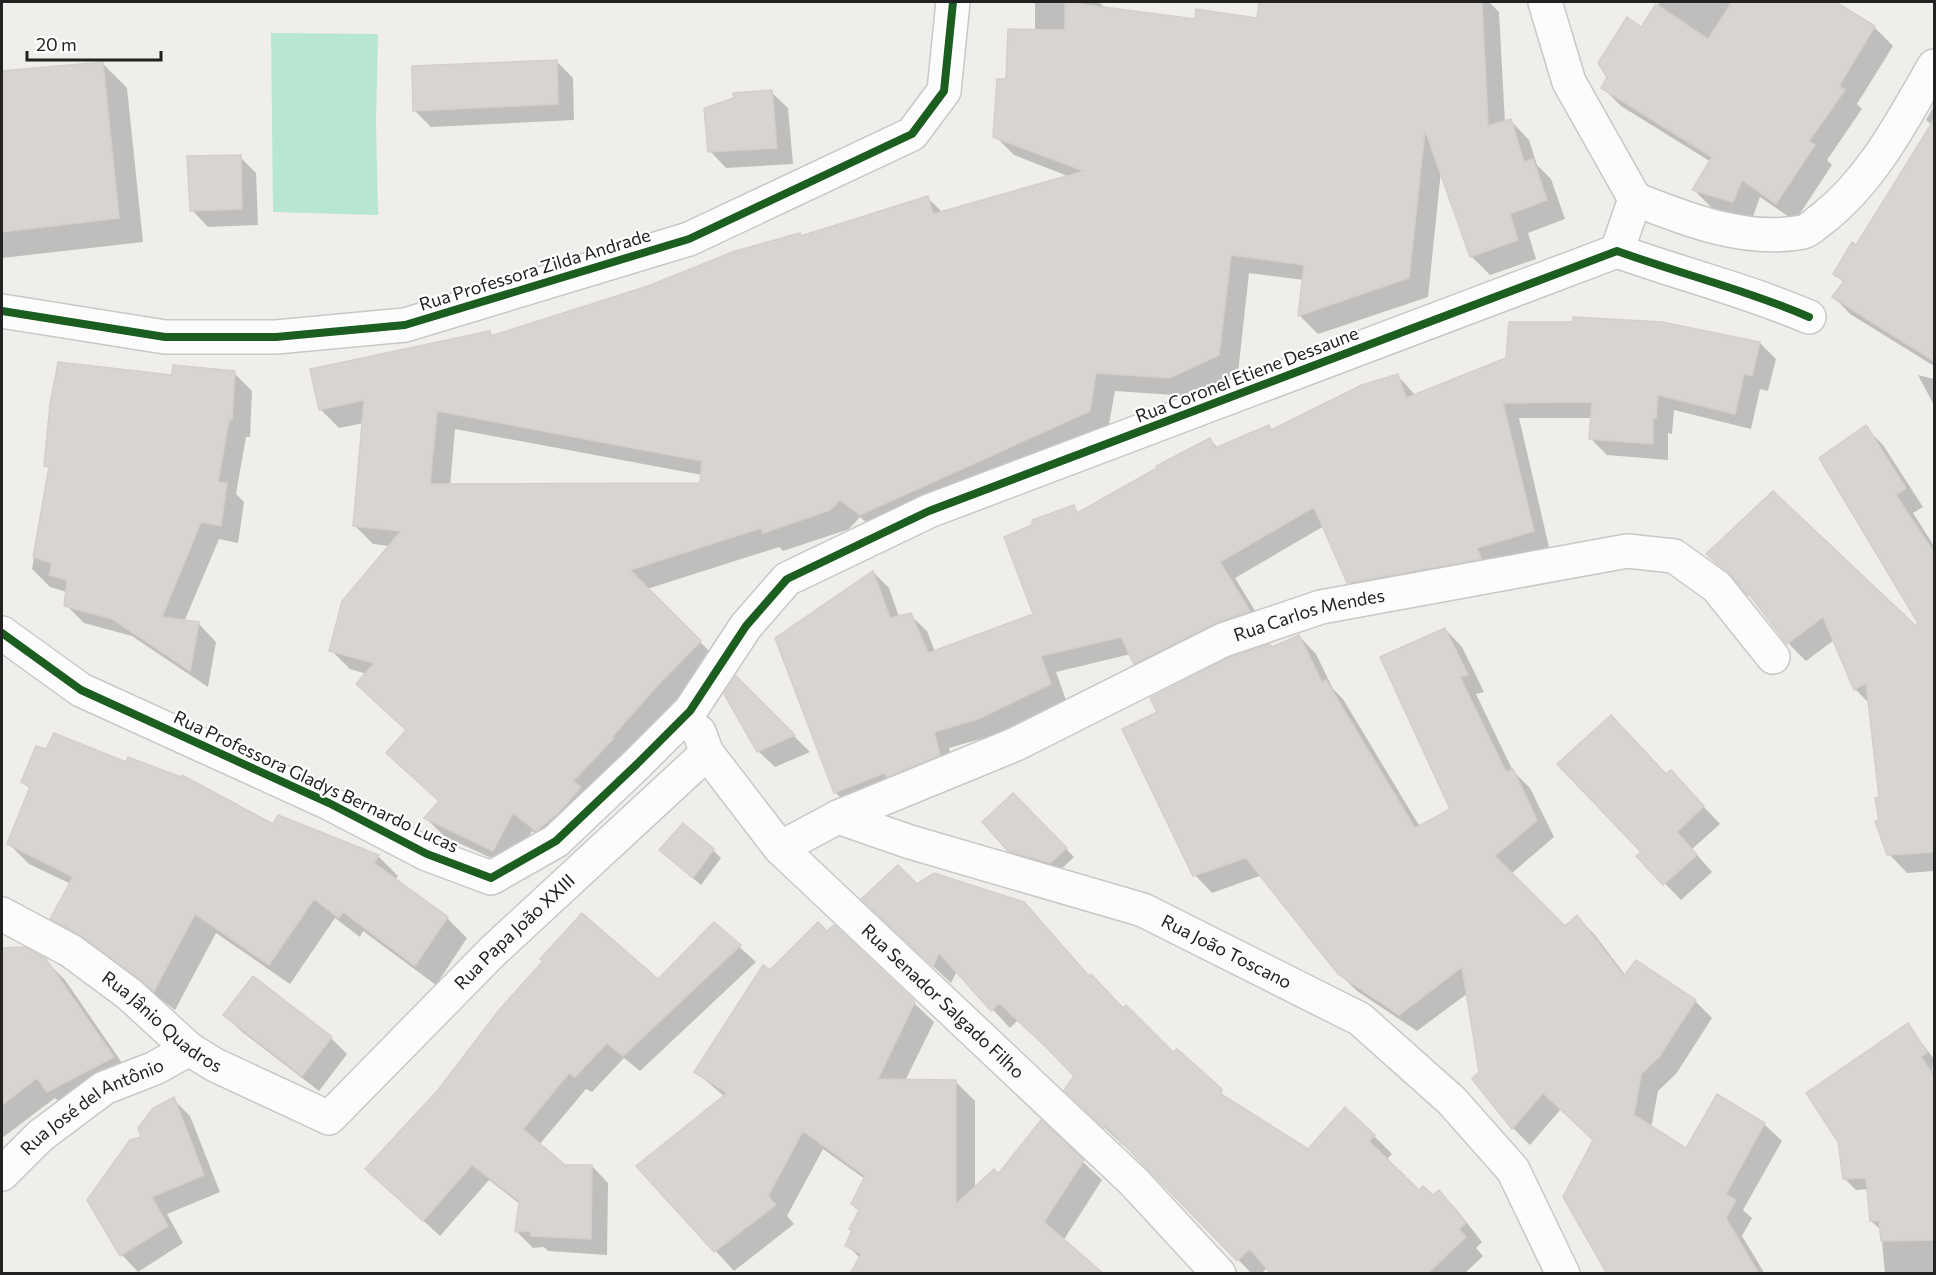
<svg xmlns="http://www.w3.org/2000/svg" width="1936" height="1275" viewBox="0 0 1936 1275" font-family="Commissioner,sans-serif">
<rect width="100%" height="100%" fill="#f0eeeb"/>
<!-- pitch -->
<path fill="#b7e6d2" d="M 271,33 L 378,34 L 376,122 L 378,215 L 273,212 Z"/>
<!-- shadow -->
<path fill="#0003" fill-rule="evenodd" d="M 1035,2 L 1099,2 L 1105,8 L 1196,21 L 1258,20 L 1334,4 L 1334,2 L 1489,2 L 1499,12 L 1505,123 L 1511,121 L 1529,140 L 1537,165 L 1551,179 L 1565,219 L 1528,233 L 1536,259 L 1490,275 L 1471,256 L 1441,171 L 1428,297 L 1318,334 L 1300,316 L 1304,280 L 1249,273 L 1238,373 L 1189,396 L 1115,391 L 1108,430 L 879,533 L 860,517 L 849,529 L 783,551 L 779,547 L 647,589 L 719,661 L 555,849 L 532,831 L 512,868 L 444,836 L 426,818 L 440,802 L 407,731 L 367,674 L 350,669 L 331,650 L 390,546 L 373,544 L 354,525 L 364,423 L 339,428 L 321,410 L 312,370 L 489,333 L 493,337 L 648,287 L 800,234 L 802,237 L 928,198 L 943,213 L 1070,177 L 1014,155 L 995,136 L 1008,81 L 1035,31 ZM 455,429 L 702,475 L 701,484 L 450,486 Z
M 1660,2 L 1836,2 L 1874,27 L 1893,46 L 1857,104 L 1862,109 L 1827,160 L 1832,165 L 1795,221 L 1760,197 L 1752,219 L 1712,208 L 1694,190 L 1711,162 L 1621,106 L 1603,88 Z
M 557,62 L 573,78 L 574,120 L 431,127 L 414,110 Z
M 102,63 L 127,88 L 143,242 L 2,258 L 2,73 Z
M 771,92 L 788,108 L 793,164 L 726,168 L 710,151 Z
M 1934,106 L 1934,366 L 1850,314 L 1834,297 L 1845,284 L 1835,274 L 1857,247 L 1932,125 L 1926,120 Z
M 240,157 L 256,173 L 258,225 L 208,227 L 192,210 Z
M 1760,343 L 1776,359 L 1768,391 L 1760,389 L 1751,429 L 1674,410 L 1672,434 L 1668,433 L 1668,460 L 1607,455 L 1591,439 L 1592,418 L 1519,418 L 1549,547 L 1365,599 L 1348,582 L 1324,526 L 1235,578 L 1265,627 L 1151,679 L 1135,663 L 1131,654 L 1056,672 L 1066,700 L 994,735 L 949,748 L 955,771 L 851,808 L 835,792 L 873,572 L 889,588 L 899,617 L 910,615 L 927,631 L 935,652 L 1035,615 L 1073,507 L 1079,513 L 1210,440 L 1218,448 L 1268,427 L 1272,431 L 1398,376 L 1416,396 Z
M 68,365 L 174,376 L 234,373 L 252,391 L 250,437 L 246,437 L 236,494 L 244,502 L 238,543 L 219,539 L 184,622 L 199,624 L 216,642 L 208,687 L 132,636 L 84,623 L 66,605 L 67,592 L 50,587 L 32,569 Z
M 1918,375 L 1934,379 L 1934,405 Z
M 1865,427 L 1883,445 L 1923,507 L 1913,513 L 1934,546 L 1934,871 L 1907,873 L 1889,854 L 1881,823 L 1881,799 L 1870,704 L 1855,689 L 1834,640 L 1806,661 L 1788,643 L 1740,583 L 1709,554 L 1915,627 L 1920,623 Z
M 1445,629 L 1462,647 L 1484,692 L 1476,694 L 1513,771 L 1530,788 L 1554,837 L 1511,874 L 1565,928 L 1577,917 L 1594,934 L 1626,976 L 1636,962 L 1695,1001 L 1712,1018 L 1676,1074 L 1658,1091 L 1651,1128 L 1687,1151 L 1764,1124 L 1782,1141 L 1743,1210 L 1752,1218 L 1742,1236 L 1765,1274 L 1611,1274 L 1595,1141 L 1561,1109 L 1530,1145 L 1513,1128 L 1480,1073 L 1468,993 L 1417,1031 L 1357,991 L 1339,973 L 1262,875 L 1212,893 L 1195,875 L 1124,730 L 1299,636 L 1316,654 L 1333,689 L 1343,699 L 1420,827 L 1452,810 Z
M 752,694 L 810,752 L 775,767 L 758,751 Z
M 1667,776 L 1687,789 L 1720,824 L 1692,849 L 1712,872 L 1681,900 L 1638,856 L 1643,852 Z
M 22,781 L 274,826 L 378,856 L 398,876 L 395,880 L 447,918 L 467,938 L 436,985 L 363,931 L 360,937 L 335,918 L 290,984 L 216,933 L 175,1010 L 104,956 L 72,938 L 52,918 L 71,884 L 29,864 L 9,844 L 31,790 Z
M 1013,795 L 1074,857 L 1059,871 L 1018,859 L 1009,850 Z
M 713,850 L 721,858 L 701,885 L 669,858 Z
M 917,885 L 1090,977 L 1173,1054 L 1235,1105 L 1309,1151 L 1374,1136 L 1392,1154 L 1386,1160 L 1419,1192 L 1433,1197 L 1439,1192 L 1457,1210 L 1482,1242 L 1476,1248 L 1483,1256 L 1464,1274 L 1273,1274 L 1268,1267 L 1261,1274 L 1252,1274 L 1124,1143 L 1123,1145 L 1084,1108 L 1076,1076 L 1018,1020 L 1010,1028 L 957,971 L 951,983 L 881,917 Z
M 714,924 L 756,962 L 640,1071 L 624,1058 L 592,1092 L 586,1089 L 539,1145 L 565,1167 L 592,1166 L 608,1183 L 607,1255 L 548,1251 L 544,1247 L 533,1248 L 516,1231 L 520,1204 L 489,1180 L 440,1236 L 367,1169 L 658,981 Z
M 24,949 L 45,960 L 65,980 L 131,1076 L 67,1110 L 55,1098 L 2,1138 L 2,950 Z
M 770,972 L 914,1003 L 934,1022 L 905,1081 L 956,1082 L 975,1101 L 975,1188 L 999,1176 L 1082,1161 L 1102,1180 L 1063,1241 L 860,1258 L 847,1245 L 860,1212 L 852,1204 L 865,1179 L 823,1149 L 787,1216 L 794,1224 L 734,1271 L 638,1166 L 725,1097 L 696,1072 Z
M 225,1015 L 331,1038 L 347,1054 L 319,1091 L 241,1031 Z
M 1908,1025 L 1934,1059 L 1932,1070 L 1934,1074 L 1934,1274 L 1885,1274 L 1881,1230 L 1871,1221 L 1869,1189 L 1856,1190 L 1844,1178 Z
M 173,1099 L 190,1116 L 220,1192 L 167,1214 L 183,1243 L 138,1272 L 122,1255 L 88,1200 L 143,1139 Z"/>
<!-- building -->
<path fill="#d7d4d2" stroke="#d3d0cc" stroke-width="1.5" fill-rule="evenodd" d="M 1065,2 L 1195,19 L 1196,9 L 1257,18 L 1259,2 L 1482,2 L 1488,126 L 1511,119 L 1524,162 L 1533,159 L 1547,200 L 1510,214 L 1518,240 L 1470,257 L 1425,130 L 1409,278 L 1298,316 L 1304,265 L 1231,255 L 1219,355 L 1170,378 L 1096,373 L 1090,411 L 860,515 L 840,500 L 830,510 L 763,533 L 761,528 L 630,570 L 701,641 L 657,686 L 612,737 L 614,738 L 573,781 L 581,787 L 557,814 L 536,831 L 513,813 L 493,851 L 424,818 L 439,801 L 386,753 L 406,730 L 356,684 L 374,663 L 329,651 L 342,601 L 401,531 L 353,526 L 364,400 L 319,410 L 310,369 L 490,331 L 491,336 L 648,286 L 735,251 L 800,233 L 801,236 L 928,196 L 933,214 L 1084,171 L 993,137 L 997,79 L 1006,79 L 1008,29 L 1065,30 ZM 437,411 L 702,461 L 700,483 L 430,484 Z
M 1732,2 L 1836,2 L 1875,26 L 1839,86 L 1845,90 L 1809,141 L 1815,145 L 1776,204 L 1742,180 L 1733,202 L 1692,190 L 1712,157 L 1601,88 L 1607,77 L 1598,63 L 1627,17 L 1641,27 L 1656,4 L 1708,39 Z
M 557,60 L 558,104 L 413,111 L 412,66 Z
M 103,62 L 119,218 L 2,232 L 2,71 Z
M 772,90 L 777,148 L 708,152 L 704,108 L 734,98 L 733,93 Z
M 1935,118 L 1935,362 L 1832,297 L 1844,281 L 1833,274 L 1852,242 L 1856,245 Z
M 241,155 L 242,209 L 190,211 L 187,156 Z
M 1573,317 L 1662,322 L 1760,342 L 1752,376 L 1744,374 L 1735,414 L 1658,395 L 1656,418 L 1653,418 L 1653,444 L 1589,439 L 1592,402 L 1503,403 L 1534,531 L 1477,548 L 1481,559 L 1347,583 L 1314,507 L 1220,562 L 1250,611 L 1215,623 L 1134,664 L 1121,637 L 1041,656 L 1051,684 L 978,719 L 934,732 L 940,755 L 887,777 L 885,773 L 834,793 L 775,638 L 873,571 L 890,618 L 911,613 L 928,653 L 1033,614 L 1004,537 L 1032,525 L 1032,520 L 1074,505 L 1077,513 L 1157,468 L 1156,466 L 1210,438 L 1215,448 L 1269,425 L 1271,430 L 1362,385 L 1398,374 L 1406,398 L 1506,358 L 1509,322 L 1573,322 Z
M 58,362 L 172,375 L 173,365 L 235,371 L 232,420 L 229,420 L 218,482 L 227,483 L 221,526 L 201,522 L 162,617 L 199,622 L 190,671 L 112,619 L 64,606 L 67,580 L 49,575 L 52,563 L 33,557 L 49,467 L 44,466 L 50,404 Z
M 1866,425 L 1906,488 L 1896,495 L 1935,554 L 1935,852 L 1887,855 L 1875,821 L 1879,821 L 1875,798 L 1879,797 L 1866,683 L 1854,690 L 1823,617 L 1787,644 L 1749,594 L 1747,595 L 1731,575 L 1706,554 L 1773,491 L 1915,625 L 1918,623 L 1819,458 Z
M 1445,628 L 1468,675 L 1460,677 L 1506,772 L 1513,769 L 1537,820 L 1495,856 L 1565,926 L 1577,915 L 1624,976 L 1636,960 L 1696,1000 L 1659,1057 L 1641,1074 L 1634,1115 L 1686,1148 L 1717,1094 L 1765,1123 L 1726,1194 L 1736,1200 L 1726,1218 L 1759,1274 L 1607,1274 L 1563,1197 L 1593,1140 L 1543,1093 L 1512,1129 L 1472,1079 L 1479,1072 L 1462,967 L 1399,1015 L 1338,974 L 1246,858 L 1193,876 L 1122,729 L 1157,712 L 1150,698 L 1230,657 L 1270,644 L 1272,647 L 1299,635 L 1322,682 L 1326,680 L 1415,828 L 1450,809 L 1380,657 Z
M 736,676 L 795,735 L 757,752 L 724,694 Z
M 1611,715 L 1666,774 L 1671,770 L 1704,806 L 1677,832 L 1697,855 L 1663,885 L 1636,856 L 1641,852 L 1557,764 Z
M 54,733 L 126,762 L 128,757 L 181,777 L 182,775 L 273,824 L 278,815 L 379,855 L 374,863 L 448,917 L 415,966 L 343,912 L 339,918 L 314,899 L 269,965 L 195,914 L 154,991 L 82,936 L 50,919 L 73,877 L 7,844 L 30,787 L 21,782 L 36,746 L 46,749 Z
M 1013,793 L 1067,848 L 1050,863 L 1008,851 L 982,822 Z
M 683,823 L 714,849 L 693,878 L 659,850 Z
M 898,865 L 917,884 L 934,873 L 1024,902 L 1089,976 L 1091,974 L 1123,1008 L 1126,1005 L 1173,1052 L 1177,1049 L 1222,1089 L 1221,1094 L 1308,1149 L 1345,1107 L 1375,1135 L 1369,1141 L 1419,1190 L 1423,1186 L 1433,1195 L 1439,1190 L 1466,1223 L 1459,1229 L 1466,1237 L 1427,1274 L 1271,1274 L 1250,1249 L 1237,1261 L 1106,1126 L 1104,1128 L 1064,1090 L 1074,1076 L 1045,1046 L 999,1003 L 991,1011 L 939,953 L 933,966 L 861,899 Z
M 582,913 L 658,979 L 714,922 L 741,945 L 623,1056 L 607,1043 L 575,1077 L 569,1073 L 523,1129 L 565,1165 L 592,1165 L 591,1239 L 531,1236 L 530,1231 L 515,1232 L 519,1201 L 472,1165 L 423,1221 L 365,1169 L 438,1090 L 499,1010 L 543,961 L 540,959 Z
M 818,922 L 827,931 L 834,925 L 915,1002 L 878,1079 L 956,1080 L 956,1204 L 994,1169 L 998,1174 L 1041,1120 L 1084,1160 L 1044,1222 L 1104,1274 L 850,1274 L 861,1254 L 845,1246 L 852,1230 L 849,1229 L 859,1210 L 851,1204 L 865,1176 L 803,1131 L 768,1196 L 776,1205 L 714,1252 L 636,1166 L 727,1093 L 694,1072 L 763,965 L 770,970 Z
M 24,947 L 46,959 L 114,1057 L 47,1092 L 37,1078 L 2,1105 L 2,948 Z
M 253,976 L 332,1037 L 302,1076 L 223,1015 Z
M 1908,1023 L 1927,1052 L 1921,1057 L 1935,1078 L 1935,1240 L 1881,1241 L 1879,1221 L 1870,1221 L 1866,1178 L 1843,1179 L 1838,1142 L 1806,1093 Z
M 174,1097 L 204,1175 L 152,1197 L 168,1226 L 120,1256 L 87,1200 L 130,1140 L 141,1137 L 138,1128 L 153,1108 Z"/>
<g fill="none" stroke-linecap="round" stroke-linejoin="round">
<!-- minor casing -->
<g stroke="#c9c8c7" stroke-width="36">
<g id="minor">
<path d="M 1545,2 L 1569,82 L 1635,199"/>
<path d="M 1635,199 C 1687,220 1747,243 1803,232 C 1810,230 1816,223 1822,219 C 1873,179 1902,121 1934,66"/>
<path d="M 1617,251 L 1635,199"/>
<path d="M 2,311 L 165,337 L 276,337 L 405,325 L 689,239 L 912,134 L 944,91 L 953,2"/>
<path d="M 2,633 L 81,690 L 329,803 L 427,854 L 491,878 L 556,841 L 637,764 L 690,711 L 746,626 L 787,579 L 929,511 L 1617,251 C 1681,274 1746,290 1809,317"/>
<path id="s1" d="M 699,732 L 707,753 L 780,848 L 1134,1182 L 1219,1274"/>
<path id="s2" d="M 838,817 L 1016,744 L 1223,640 L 1321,607 L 1627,551 L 1674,556 L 1717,587 L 1773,657"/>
<path id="s3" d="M 780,848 L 838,817 L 910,842 L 1143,910 L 1360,1019 L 1452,1101 L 1513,1170 L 1563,1274"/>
<path id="s4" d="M 2,914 L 71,951 L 129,994 L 189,1049 L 215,1065 L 329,1118 L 492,952 L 707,753"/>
<path id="s5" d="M 2,1174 L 40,1136 L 104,1088 L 155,1068 L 189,1049"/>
</g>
</g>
<!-- minor -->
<use href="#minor" stroke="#fdfcfc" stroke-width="33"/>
<!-- cycleway casing -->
<g stroke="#fff" stroke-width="11">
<path id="cycleway" d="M 2,311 L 165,337 L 276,337 L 405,325 L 689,239 L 912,134 L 944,91 L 953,2
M 2,633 L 81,690 L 329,803 L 427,854 L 491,878 L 556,841 L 637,764 L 690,711 L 746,626 L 787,579 L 929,511 L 1617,251 C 1681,274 1746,290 1809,317"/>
</g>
<!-- cycleway -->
<use href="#cycleway" stroke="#1b5e20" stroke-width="8"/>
</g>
<g text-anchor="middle" stroke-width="4.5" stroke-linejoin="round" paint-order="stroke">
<!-- street labels -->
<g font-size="18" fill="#222" stroke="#fff">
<text transform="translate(535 270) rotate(-17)" y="6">Rua Professora Zilda Andrade</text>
<text transform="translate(1247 375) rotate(-21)" y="6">Rua Coronel Etiene Dessaune</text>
<text dy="6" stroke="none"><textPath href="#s2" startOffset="514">Rua Carlos Mendes</textPath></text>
<text transform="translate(316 782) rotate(25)" y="6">Rua Professora Gladys Bernardo Lucas</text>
<text dy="6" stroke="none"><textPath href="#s4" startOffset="651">Rua Papa João XXIII</textPath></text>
<text dy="6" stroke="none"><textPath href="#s3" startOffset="478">Rua João Toscano</textPath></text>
<text dy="6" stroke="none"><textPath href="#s1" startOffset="366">Rua Senador Salgado Filho</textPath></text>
<text dy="6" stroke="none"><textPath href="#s4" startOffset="194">Rua Jânio Quadros</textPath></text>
<text dy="6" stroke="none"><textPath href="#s5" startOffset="114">Rua José del Antônio</textPath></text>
</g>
</g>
<!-- border -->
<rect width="1936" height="1275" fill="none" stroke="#222222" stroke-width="6"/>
<!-- scale -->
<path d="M27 51v9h134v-9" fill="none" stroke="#222222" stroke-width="3"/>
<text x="36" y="51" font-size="18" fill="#222222" stroke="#ffffff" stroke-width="4.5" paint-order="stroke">20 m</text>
</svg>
